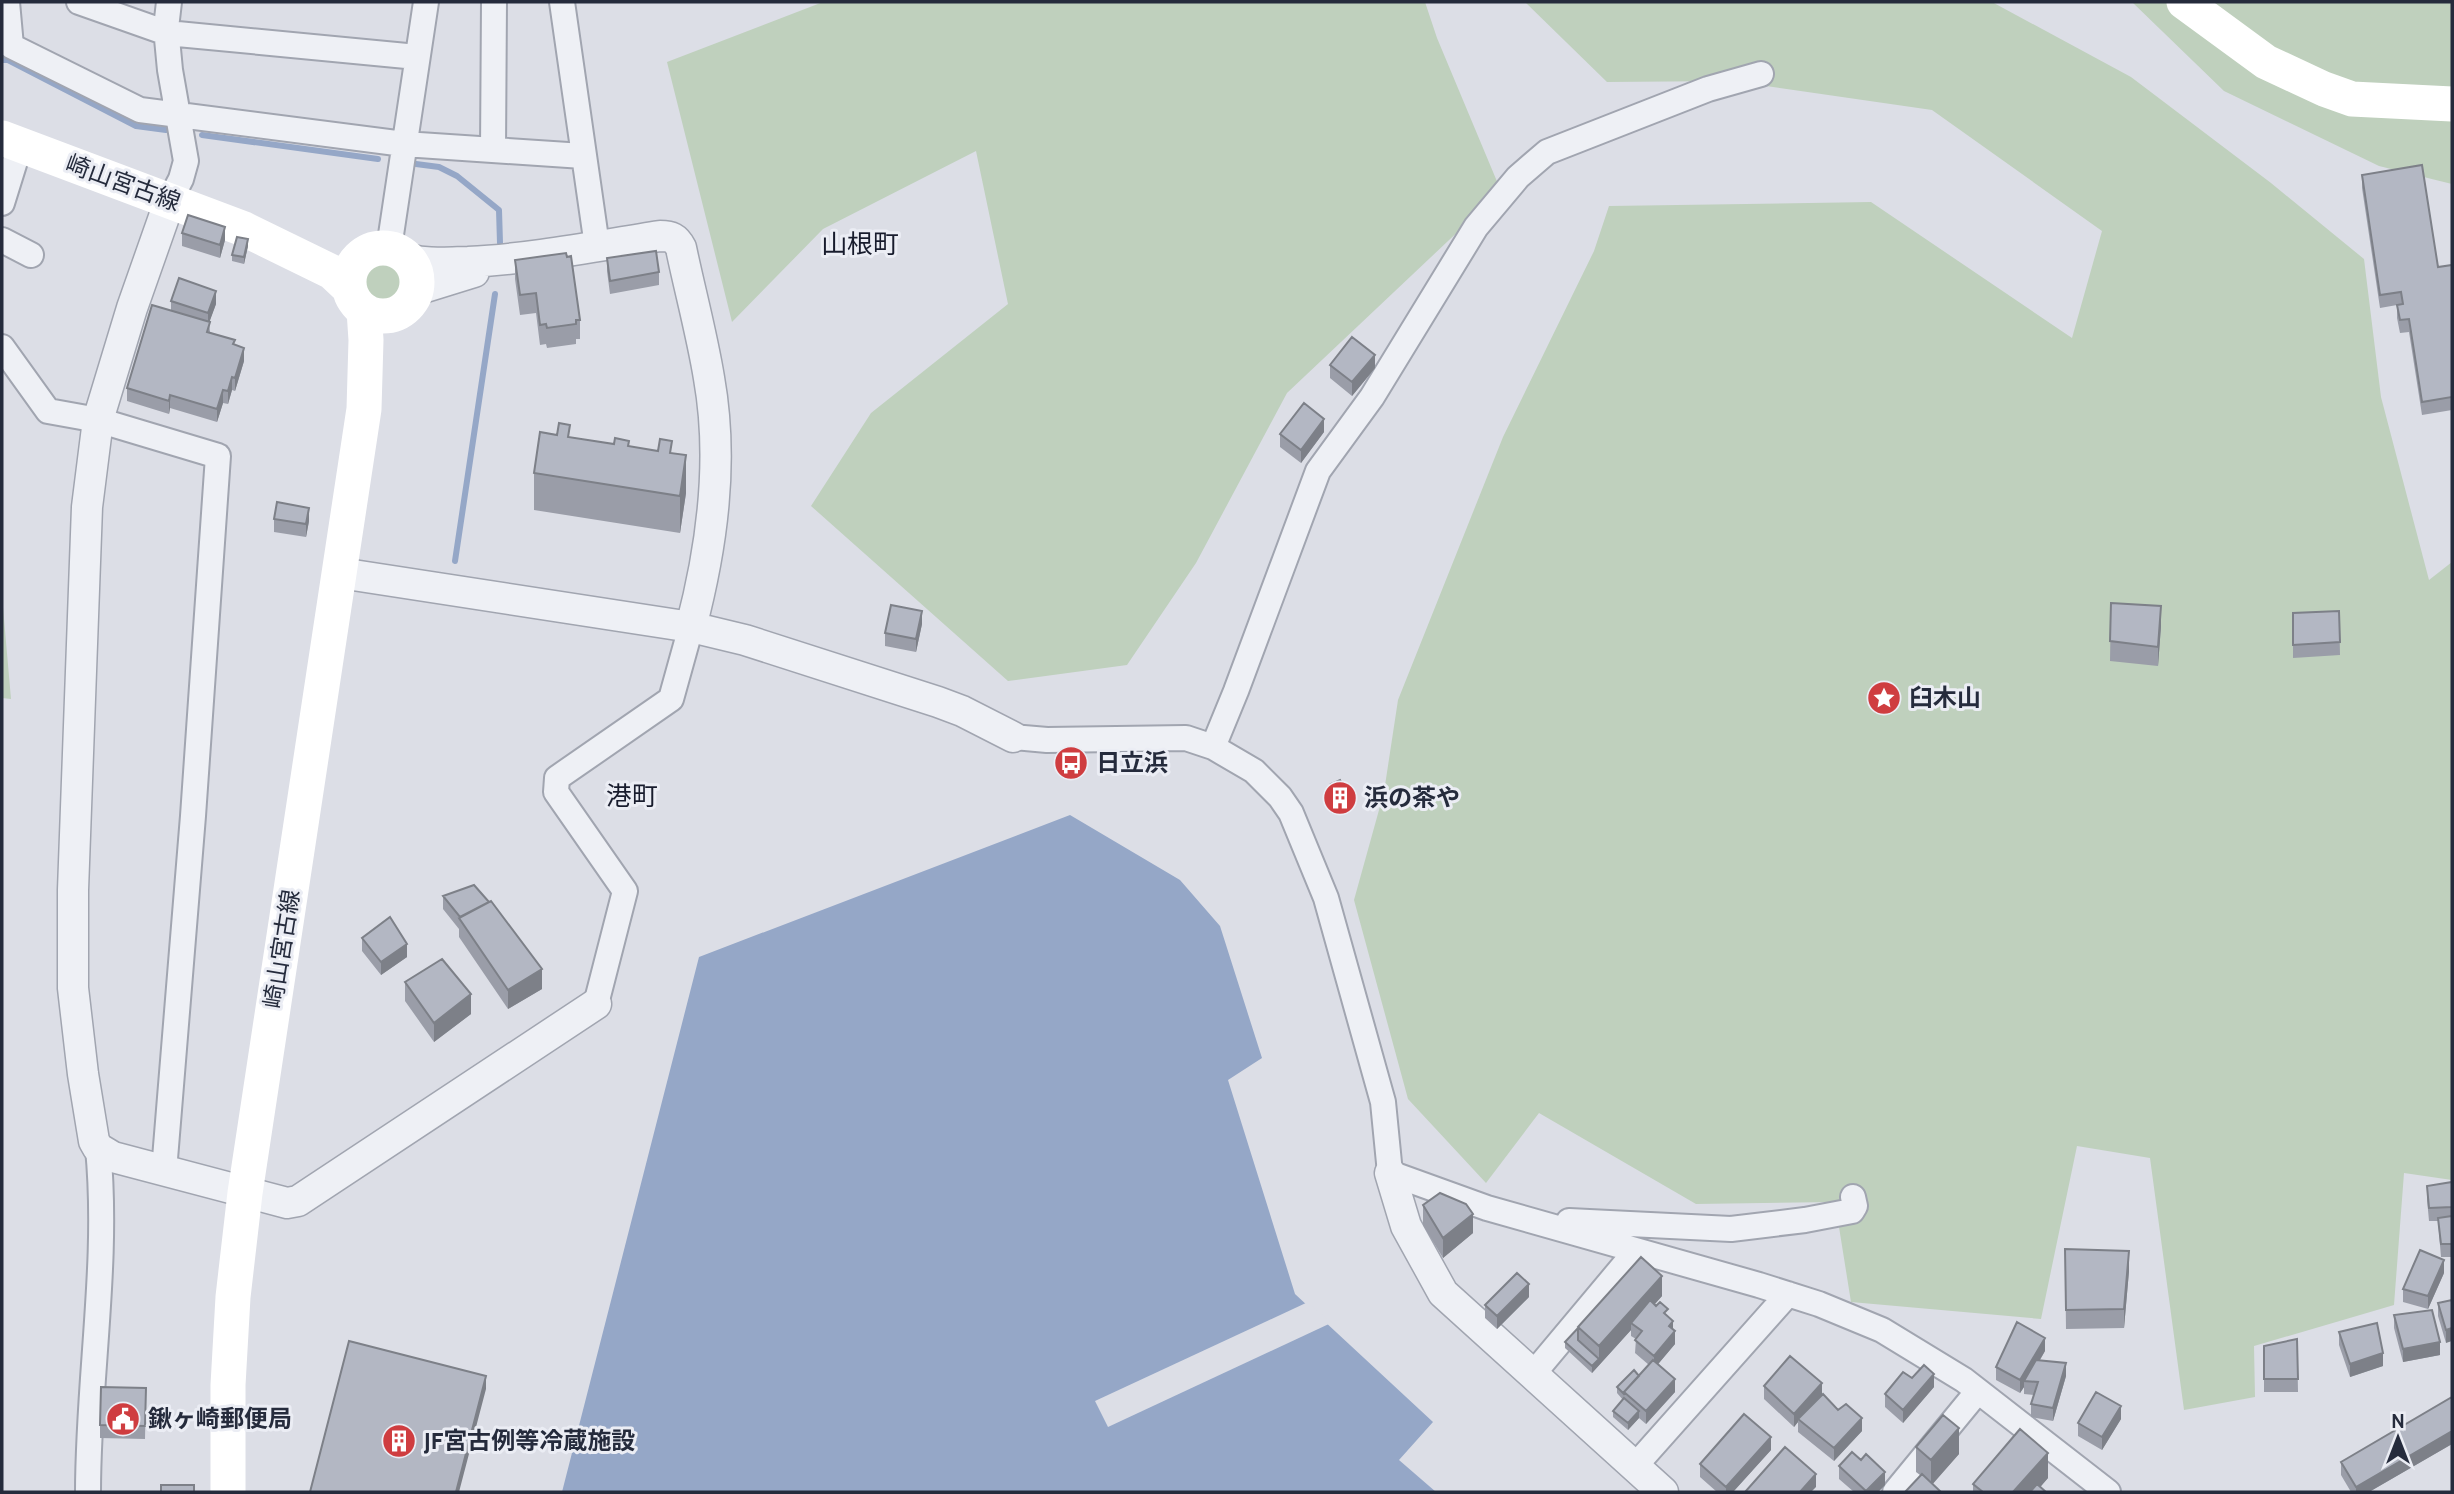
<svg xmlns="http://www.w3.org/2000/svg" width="2454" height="1494" viewBox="0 0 2454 1494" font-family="Cabin,'Noto Sans JP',sans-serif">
<rect width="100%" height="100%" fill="#dcdee6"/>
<!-- green -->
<path fill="#bfd0bd" d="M 823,2 L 1425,2 L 1437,38 L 1501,191 L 1287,393 L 1196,563 L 1127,665 L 1008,681 L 811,506 L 871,413 L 1008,304 L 976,151 L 823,229 L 732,322 L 667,62 Z
M 1525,2 L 1992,2 L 2131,77 L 2271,183 L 2364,259 L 2381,397 L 2429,580 L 2452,562 L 2452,1180 L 2404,1173 L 2394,1305 L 2254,1346 L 2255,1397 L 2184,1410 L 2150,1158 L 2077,1146 L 2041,1319 L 1851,1302 L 1835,1202 L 1696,1204 L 1539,1113 L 1486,1183 L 1408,1099 L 1354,900 L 1384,792 L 1398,700 L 1503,437 L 1594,251 L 1609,206 L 1871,202 L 2072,338 L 2102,231 L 1932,110 L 1731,81 L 1607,82 Z
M 2132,2 L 2452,2 L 2452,184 L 2379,166 L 2224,91 Z
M364 281a19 19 0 1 1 38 0a19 19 0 1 1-38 0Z
M 2,596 L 11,699 L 2,698 Z"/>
<!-- water -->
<path fill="#95a7c7" d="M 1070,815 L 1180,880 L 1220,926 L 1262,1058 L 1228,1080 L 1295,1294 L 1433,1422 L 1399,1460 L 1436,1492 L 562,1492 L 699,957 Z"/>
<!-- pier -->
<path fill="#dcdee6" d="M 1308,1302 L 1331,1323 L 1108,1427 L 1095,1401 Z"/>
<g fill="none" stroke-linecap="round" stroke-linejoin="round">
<!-- stream -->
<path stroke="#95a7c7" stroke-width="6" d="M 2,60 L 8,60 L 136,126 L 166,130
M 202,135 L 378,159
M 416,164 L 439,167 L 457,176 L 499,210 L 500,243
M 455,561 L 495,294"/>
<!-- minor casing -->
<g stroke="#a1a5b0" stroke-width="28">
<path id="minor" d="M 7,2 L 11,46 L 140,110 L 404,144 L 583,156
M 79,2 L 167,33 L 417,57
M 169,2 L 166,28 L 170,70 L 186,161 L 181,179 L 170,200
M 562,2 L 597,246
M 493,149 L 494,2
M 2,203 L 20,145
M 2,240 L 31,255
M 389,248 L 426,2
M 2,347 L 48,411 L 98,420 L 218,456 L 193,816 L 164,1171
M 1013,737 L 1047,740 L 1186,738 L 1213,747 L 1254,771 L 1280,797 L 1291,813 L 1326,898 L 1383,1102 L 1390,1173 L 1487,1208 L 1759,1285 L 1819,1304 L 1882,1330 L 1964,1380 L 2108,1492
M 1213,747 L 1236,691 L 1318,471 L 1372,397 L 1476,227 L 1518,177 L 1547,152 L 1708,89 L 1761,74
M 596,1004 L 625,891 L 556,792 L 557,778 L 671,699 L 691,627
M 1569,1221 L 1731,1229 L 1805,1220 L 1852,1211 L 1855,1206 L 1853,1197
M 1533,1374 L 1636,1251
M 1635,1466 L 1788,1294
M 88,1492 C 88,1377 109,1263 98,1148
M 1895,1492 L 1978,1391"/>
</g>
<!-- tertiary casing -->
<g stroke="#a1a5b0" stroke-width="33">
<path id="tertiary" d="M 170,200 L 132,308 L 98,420 L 87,507 L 73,890 L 73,988 L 83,1074 L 94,1141 L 98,1148 L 113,1157 L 287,1203 L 298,1201 L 596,1004
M 409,259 C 428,265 448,262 468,262 C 532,259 596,246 660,236 C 671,236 676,238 681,248 C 690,291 702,335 709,378 C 724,462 712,547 691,627
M 416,290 L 474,272
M 340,573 L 691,627 L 745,640 L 938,702 L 962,711 L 1013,737
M 1390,1173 L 1406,1226 L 1443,1293 L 1663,1492"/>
</g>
<!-- minor -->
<use href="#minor" stroke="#eef0f5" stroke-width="24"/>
<!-- tertiary -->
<use href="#tertiary" stroke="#eef0f5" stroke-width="30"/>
<!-- secondary -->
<path stroke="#fff" stroke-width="35" d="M 2184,2 L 2266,62 L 2324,89 L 2352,99 L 2452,104
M 2,138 L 244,229 L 332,272 L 349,288
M349 282a34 34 0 1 1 68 0a34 34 0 1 1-68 0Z
M 228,1492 L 228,1385 L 233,1297 L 245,1193 L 364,409 L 366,340 L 364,310"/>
</g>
<!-- wall -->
<path fill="#9a9da8" d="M 2362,175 L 2438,267 L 2452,265 L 2452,410 L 2422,415 L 2409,332 L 2400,333 L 2397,318 L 2397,305 L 2380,308 L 2362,188 Z
M 182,233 L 225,240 L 220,258 L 182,246 Z
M 248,246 L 244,264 L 232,261 L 232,255 Z
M 607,258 L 659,272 L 659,285 L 610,294 L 607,271 Z
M 515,260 L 580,320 L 580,339 L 576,339 L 576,344 L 547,348 L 546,344 L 540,345 L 536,313 L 520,315 L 515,279 Z
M 171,301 L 216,304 L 209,322 L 210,332 L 235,345 L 244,361 L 235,391 L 232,390 L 228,404 L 223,403 L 217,422 L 170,408 L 169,414 L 127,401 L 127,388 L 171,311 Z
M 1330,365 L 1375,368 L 1352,396 L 1330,378 Z
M 1324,432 L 1301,463 L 1280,447 L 1280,434 Z
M 570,437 L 672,453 L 686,493 L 680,533 L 534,510 L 534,473 Z
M 274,519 L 309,521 L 306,537 L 274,532 Z
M 2111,603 L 2161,626 L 2158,666 L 2110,661 Z
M 2339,611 L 2340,655 L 2293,658 L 2293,613 Z
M 922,624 L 916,652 L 885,646 L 885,633 Z
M 1331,784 L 1349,807 L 1340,810 L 1331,790 Z
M 443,896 L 542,989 L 508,1009 L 459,937 L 459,929 L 443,909 Z
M 362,938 L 407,957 L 381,975 L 362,951 Z
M 405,982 L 471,1014 L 434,1042 L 405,1001 Z
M 2452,1182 L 2452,1279 L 2452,1257 L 2441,1257 L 2438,1221 L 2429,1221 L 2427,1199 L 2427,1186 Z
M 1423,1205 L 1473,1233 L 1443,1258 L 1423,1225 Z
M 2065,1249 L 2129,1271 L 2124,1328 L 2066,1329 Z
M 1641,1257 L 1662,1296 L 1655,1304 L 1668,1316 L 1673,1330 L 1675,1344 L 1658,1364 L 1675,1392 L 1646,1424 L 1639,1418 L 1628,1430 L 1613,1417 L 1613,1411 L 1623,1400 L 1617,1393 L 1617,1387 L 1639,1376 L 1649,1365 L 1635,1353 L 1636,1339 L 1631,1336 L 1631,1330 L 1592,1373 L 1565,1348 L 1565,1342 Z
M 2444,1273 L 2428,1309 L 2403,1302 L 2403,1289 Z
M 1529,1297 L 1497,1329 L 1485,1318 L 1485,1305 Z
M 2452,1300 L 2446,1343 L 2438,1316 L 2438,1303 Z
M 2394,1315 L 2440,1355 L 2403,1362 L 2394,1328 Z
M 2339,1332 L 2383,1366 L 2350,1377 L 2339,1345 Z
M 2297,1339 L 2298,1392 L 2264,1392 L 2264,1346 Z
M 2045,1351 L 2040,1360 L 2066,1376 L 2053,1421 L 2031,1417 L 2031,1404 L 2034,1395 L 2024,1394 L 2024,1387 L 2020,1393 L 1996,1380 L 1996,1367 Z
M 1912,1378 L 1934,1387 L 1903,1423 L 1885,1407 L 1885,1394 Z
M 1764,1386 L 1822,1394 L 1862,1431 L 1834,1461 L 1798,1432 L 1798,1422 L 1794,1427 L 1764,1399 Z
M 146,1388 L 145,1439 L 100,1438 L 100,1425 Z
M 2452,1397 L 2452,1444 L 2369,1492 L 2351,1492 L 2341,1475 L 2341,1462 Z
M 2121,1419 L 2102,1450 L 2078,1436 L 2078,1423 Z
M 1916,1447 L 1959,1454 L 1932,1484 L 1916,1472 Z
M 1771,1450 L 1733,1492 L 1717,1492 L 1700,1477 L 1700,1464 Z
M 1839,1466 L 1885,1485 L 1878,1492 L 1854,1492 L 1839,1479 Z
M 2048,1478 L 2040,1487 L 2046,1492 L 1973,1492 L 1973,1484 Z"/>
<!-- shaded-wall -->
<path fill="#7d8088" d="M 225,227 L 225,240 L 220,258 L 220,245 Z
M 248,239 L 248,246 L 244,264 L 244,257 Z
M 216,291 L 216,304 L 208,326 L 208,313 Z
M 244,348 L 244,361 L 235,391 L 235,378 Z
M 1375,355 L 1375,368 L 1352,396 L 1352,382 Z
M 232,377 L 232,390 L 228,404 L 228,391 Z
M 223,390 L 223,403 L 217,422 L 217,409 Z
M 170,395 L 170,408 L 169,414 L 169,401 Z
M 1324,419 L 1324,432 L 1301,463 L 1301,450 Z
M 686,455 L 686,493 L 680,533 L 680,496 Z
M 309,508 L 309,521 L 306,537 L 306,524 Z
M 2161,606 L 2161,626 L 2158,666 L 2158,647 Z
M 922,611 L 922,624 L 916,652 L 916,639 Z
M 1349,800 L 1349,807 L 1340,810 L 1340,804 Z
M 407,944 L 407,957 L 381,975 L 381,962 Z
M 542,969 L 542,989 L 508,1009 L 508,990 Z
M 471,994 L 471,1014 L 434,1042 L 434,1023 Z
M 1473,1214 L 1473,1233 L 1443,1258 L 1443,1238 Z
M 2129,1251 L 2129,1271 L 2124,1328 L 2124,1309 Z
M 2444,1260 L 2444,1273 L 2428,1309 L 2428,1296 Z
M 1662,1276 L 1662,1296 L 1635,1326 L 1631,1323 L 1631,1330 L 1592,1373 L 1592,1366 L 1599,1359 L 1599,1346 Z
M 1529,1284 L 1529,1297 L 1497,1329 L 1497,1316 Z
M 1673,1321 L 1673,1333 L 1675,1331 L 1675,1344 L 1654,1369 L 1654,1356 L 1669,1326 Z
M 2452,1328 L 2452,1341 L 2446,1343 L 2446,1330 Z
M 2045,1338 L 2045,1351 L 2027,1381 L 2024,1381 L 2024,1387 L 2020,1393 L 2020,1380 Z
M 2440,1342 L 2440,1355 L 2403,1362 L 2403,1349 Z
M 2383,1353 L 2383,1366 L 2350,1377 L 2350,1364 Z
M 2066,1363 L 2066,1376 L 2053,1421 L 2053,1408 Z
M 1934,1374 L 1934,1387 L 1903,1423 L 1903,1410 Z
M 486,1376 L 486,1389 L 459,1492 L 456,1492 Z
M 1675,1379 L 1675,1392 L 1646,1424 L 1646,1411 Z
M 1822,1383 L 1822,1396 L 1798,1419 L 1798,1422 L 1794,1427 L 1794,1414 Z
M 2121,1406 L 2121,1419 L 2102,1450 L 2102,1437 Z
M 1639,1411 L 1639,1418 L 1628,1430 L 1628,1423 Z
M 1862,1418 L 1862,1431 L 1834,1461 L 1834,1448 Z
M 1959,1428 L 1959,1454 L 1931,1486 L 1931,1460 Z
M 2452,1431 L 2452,1444 L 2369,1492 L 2356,1492 L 2356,1487 Z
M 1771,1437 L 1771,1450 L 1733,1492 L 1726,1492 L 1726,1487 Z
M 2048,1453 L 2048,1478 L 2036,1492 L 2013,1492 Z
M 1885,1472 L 1885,1485 L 1878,1492 L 1866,1492 Z
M 1816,1474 L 1816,1487 L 1811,1492 L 1800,1492 Z"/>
<!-- building -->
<path fill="#b3b7c3" stroke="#7d8088" stroke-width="2" d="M 2422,165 L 2438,267 L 2452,265 L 2452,397 L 2422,402 L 2409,319 L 2400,320 L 2397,305 L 2403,304 L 2401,292 L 2380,295 L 2362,175 Z
M 188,215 L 225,227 L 220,245 L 182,233 Z
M 237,237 L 248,239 L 244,257 L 232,255 Z
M 656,251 L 659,272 L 610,281 L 607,258 Z
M 566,253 L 567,257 L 571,256 L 580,320 L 576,320 L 576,324 L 547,328 L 546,324 L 540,325 L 536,293 L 520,295 L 515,260 Z
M 179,278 L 216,291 L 208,313 L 171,301 Z
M 152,305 L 210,322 L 207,332 L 235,340 L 233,344 L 244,348 L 235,378 L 232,377 L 228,391 L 223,390 L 217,409 L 170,395 L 169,401 L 127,388 Z
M 1352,337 L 1375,355 L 1352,382 L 1330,365 Z
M 1304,403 L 1324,419 L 1301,450 L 1280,434 Z
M 559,423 L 570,425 L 568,437 L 614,444 L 615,438 L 629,441 L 628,446 L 658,451 L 660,439 L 672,441 L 670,453 L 686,455 L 680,496 L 534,473 L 540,432 L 557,435 Z
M 277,502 L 309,508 L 306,524 L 274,519 Z
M 2111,603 L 2161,606 L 2158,647 L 2110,641 Z
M 891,605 L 922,611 L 916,639 L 885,633 Z
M 2339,611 L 2340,642 L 2293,645 L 2293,613 Z
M 1340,780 L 1349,800 L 1340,804 L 1331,784 Z
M 474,885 L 489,902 L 460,917 L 443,896 Z
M 491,901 L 542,969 L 508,990 L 459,918 Z
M 390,917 L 407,944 L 381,962 L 362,938 Z
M 442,959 L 471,994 L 434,1023 L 405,982 Z
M 2452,1182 L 2452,1207 L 2429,1208 L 2427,1186 Z
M 1440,1193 L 1466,1204 L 1473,1214 L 1443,1238 L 1423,1205 Z
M 2452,1216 L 2452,1244 L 2441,1244 L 2438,1218 Z
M 2065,1249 L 2129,1251 L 2124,1309 L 2066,1310 Z
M 2420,1250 L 2444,1260 L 2428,1296 L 2403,1289 Z
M 1641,1257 L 1662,1276 L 1599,1346 L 1578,1327 Z
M 1517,1273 L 1529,1284 L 1497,1316 L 1485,1305 Z
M 1650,1300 L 1656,1306 L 1660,1302 L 1668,1309 L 1664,1313 L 1673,1321 L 1669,1326 L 1675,1331 L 1654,1356 L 1635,1340 L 1642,1331 L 1631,1323 Z
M 2452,1300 L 2452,1328 L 2446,1330 L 2438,1303 Z
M 2432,1310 L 2440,1342 L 2403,1349 L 2394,1315 Z
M 2017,1322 L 2045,1338 L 2020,1380 L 1996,1367 Z
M 2377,1323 L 2383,1353 L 2350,1364 L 2339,1332 Z
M 1578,1328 L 1578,1340 L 1599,1359 L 1592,1366 L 1565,1342 Z
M 2297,1339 L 2298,1379 L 2264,1379 L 2264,1346 Z
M 349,1341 L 486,1376 L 456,1492 L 310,1492 Z
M 1790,1356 L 1822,1383 L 1794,1414 L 1764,1386 Z
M 1653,1360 L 1675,1379 L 1646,1411 L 1624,1392 Z
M 2036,1360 L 2066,1363 L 2053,1408 L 2031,1404 L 2038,1382 L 2024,1381 Z
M 1924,1365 L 1934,1374 L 1903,1410 L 1885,1394 L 1903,1372 L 1912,1378 Z
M 1634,1370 L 1639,1376 L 1624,1392 L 1625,1393 L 1624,1394 L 1617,1387 Z
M 101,1387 L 146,1388 L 145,1426 L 100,1425 Z
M 2096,1392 L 2121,1406 L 2102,1437 L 2078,1423 Z
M 1823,1394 L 1838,1410 L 1846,1404 L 1862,1418 L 1834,1448 L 1798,1419 Z
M 2452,1397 L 2452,1431 L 2356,1487 L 2341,1462 Z
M 1624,1398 L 1639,1411 L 1628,1423 L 1613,1411 Z
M 1744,1414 L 1771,1437 L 1726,1487 L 1700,1464 Z
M 1943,1415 L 1959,1428 L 1931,1460 L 1916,1447 Z
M 2020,1429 L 2048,1453 L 2013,1492 L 1983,1492 L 1973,1484 Z
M 1785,1447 L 1816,1474 L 1800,1492 L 1745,1492 Z
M 1852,1452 L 1861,1460 L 1866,1454 L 1885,1472 L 1866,1491 L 1839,1466 Z
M 1922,1474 L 1941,1492 L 1905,1492 Z
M 2037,1484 L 2046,1492 L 2030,1492 Z
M 161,1485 L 194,1485 L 194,1492 L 161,1492 Z"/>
<!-- icons -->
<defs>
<g id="sight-disc" transform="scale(1.75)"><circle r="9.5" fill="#cf3d40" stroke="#ebedf4"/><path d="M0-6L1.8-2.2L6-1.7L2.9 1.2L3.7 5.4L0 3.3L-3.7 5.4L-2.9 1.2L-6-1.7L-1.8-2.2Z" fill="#fff"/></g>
<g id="bus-disc" transform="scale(1.75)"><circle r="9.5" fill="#cf3d40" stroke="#ebedf4"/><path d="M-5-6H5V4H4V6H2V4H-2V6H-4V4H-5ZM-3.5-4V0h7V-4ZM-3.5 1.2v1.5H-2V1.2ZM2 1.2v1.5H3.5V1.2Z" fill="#fff"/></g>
<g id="building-disc" transform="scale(1.75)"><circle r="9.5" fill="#cf3d40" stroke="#ebedf4"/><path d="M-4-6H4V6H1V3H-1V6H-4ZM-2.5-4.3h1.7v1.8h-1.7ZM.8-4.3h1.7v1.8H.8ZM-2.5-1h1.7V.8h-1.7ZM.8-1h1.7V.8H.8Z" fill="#fff"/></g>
<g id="civic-disc" transform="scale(1.75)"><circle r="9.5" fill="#cf3d40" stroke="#ebedf4"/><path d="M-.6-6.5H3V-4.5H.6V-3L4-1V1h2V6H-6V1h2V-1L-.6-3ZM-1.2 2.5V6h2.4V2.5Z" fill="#fff"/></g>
</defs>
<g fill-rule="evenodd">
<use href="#sight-disc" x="1884" y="698"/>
<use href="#bus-disc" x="1071" y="763"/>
<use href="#building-disc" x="1340" y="798"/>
<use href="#civic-disc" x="123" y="1419"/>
<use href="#building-disc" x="399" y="1441"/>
</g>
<g text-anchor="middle" stroke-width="6" stroke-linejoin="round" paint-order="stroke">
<!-- street labels -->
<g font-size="24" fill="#252b3c" stroke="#ebedf4">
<text transform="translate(123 183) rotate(20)" y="8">崎山宮古線</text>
<text transform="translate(282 949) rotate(-81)" y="8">崎山宮古線</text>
</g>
<!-- poi labels -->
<g font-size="24" font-weight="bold" fill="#252b3c" stroke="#ebedf4" text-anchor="start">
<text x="1909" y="706">臼木山</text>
<text x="1096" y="771">日立浜</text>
<text x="1364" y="806">浜の茶や</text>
<text x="148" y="1427">鍬ヶ崎郵便局</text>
<text x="424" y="1449">JF宮古例等冷蔵施設</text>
</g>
<!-- neighbourhood labels -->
<g font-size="26" fill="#181c2d" stroke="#ebedf4">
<text x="860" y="253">山根町</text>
<text x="632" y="805">港町</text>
</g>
</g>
<!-- border -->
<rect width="2454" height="1494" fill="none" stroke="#252b3c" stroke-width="7"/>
<!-- north arrow -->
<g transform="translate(2398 1438)" stroke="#ebedf4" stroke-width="5" paint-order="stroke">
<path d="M0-5L12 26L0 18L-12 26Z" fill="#252b3c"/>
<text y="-10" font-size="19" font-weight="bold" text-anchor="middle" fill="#252b3c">N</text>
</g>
</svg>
